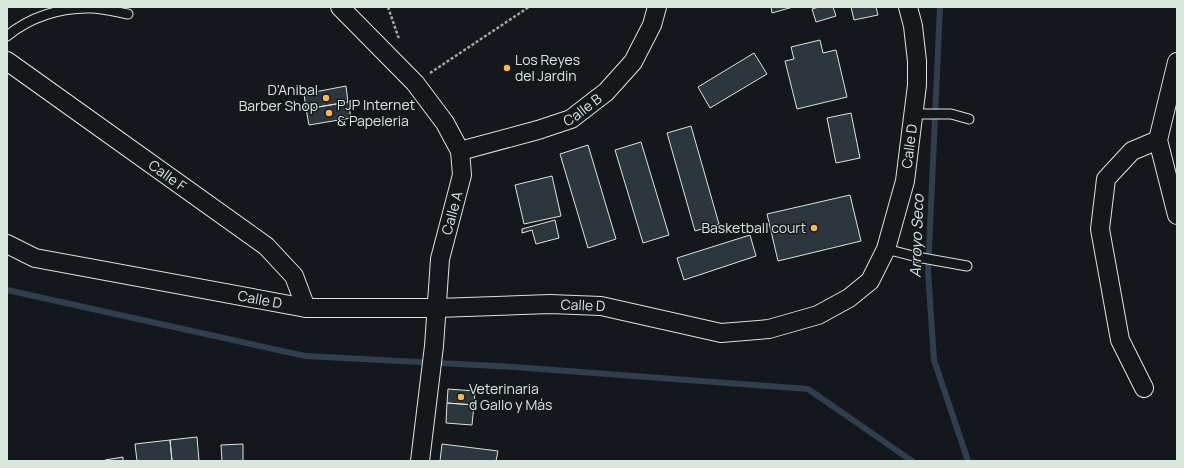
<svg xmlns="http://www.w3.org/2000/svg" width="1184" height="468" viewBox="0 0 1184 468" font-family="Manrope,sans-serif">
<rect width="100%" height="100%" fill="#14181c"/>
<g fill="none" stroke-linecap="round" stroke-linejoin="round">
<!-- stream -->
<path stroke="#2f3f4d" stroke-width="6" d="M 940,7 L 928,272 L 934,360 L 968,461
M 7,290 L 305,356 L 514,367 L 808,389 L 912,461"/>
</g>
<!-- building -->
<path fill="#2c363c" stroke="#d8e6dc" d="M 771,7 L 793,7 L 772,13 Z
M 819,7 L 833,7 L 836,16 L 816,22 L 812,9 Z
M 851,7 L 876,7 L 878,15 L 854,20 Z
M 820,40 L 823,53 L 836,50 L 847,97 L 797,109 L 785,61 L 794,59 L 791,47 Z
M 754,53 L 767,74 L 710,108 L 698,87 Z
M 346,86 L 348,102 L 306,109 L 304,94 Z
M 348,102 L 351,118 L 309,125 L 306,109 Z
M 851,113 L 860,158 L 836,163 L 827,118 Z
M 691,126 L 719,224 L 695,231 L 667,133 Z
M 641,142 L 669,235 L 643,243 L 615,150 Z
M 588,145 L 616,239 L 588,248 L 560,154 Z
M 552,176 L 561,216 L 524,224 L 515,185 Z
M 850,195 L 861,241 L 778,261 L 767,214 Z
M 555,220 L 559,238 L 536,244 L 532,230 L 522,233 L 522,229 Z
M 750,235 L 756,256 L 684,280 L 677,258 Z
M 448,389 L 475,391 L 474,405 L 447,403 Z
M 447,403 L 474,405 L 472,425 L 446,423 Z
M 197,437 L 199,461 L 172,461 L 170,440 Z
M 170,440 L 172,461 L 137,461 L 135,444 Z
M 243,444 L 243,461 L 222,461 L 221,445 Z
M 442,444 L 498,451 L 496,461 L 440,461 Z
M 123,457 L 123,461 L 106,461 L 105,460 Z"/>
<g fill="none" stroke-linecap="round" stroke-linejoin="round">
<!-- lane casing -->
<g stroke="#d8e6dc" stroke-width="11">
<path id="lane" d="M 7,36 C 30,17 61,7 91,8 C 103,8 116,12 128,14
M 914,112 L 923,114 L 951,114 L 969,119
M 886,249 L 917,257 L 967,266"/>
</g>
<!-- street casing -->
<g stroke="#d8e6dc" stroke-width="20">
<g id="street">
<path d="M 340,7 L 415,83 L 445,123 L 460,151 L 462,175 L 440,259 L 434,346 L 420,461"/>
<path id="s1" d="M 7,61 L 266,246 L 294,276 L 306,308"/>
<path d="M 1177,62 L 1158,140 L 1177,215"/>
<path id="s2" d="M 460,151 L 538,130 L 571,119 L 606,92 L 633,62 L 652,25 L 657,7"/>
<path id="s3" d="M 7,244 L 35,258 L 306,308 L 437,308 L 550,304 L 601,306 L 721,333 L 769,329 L 818,315 L 849,298 L 870,281 L 886,249 L 905,181 L 917,85 L 917,61 L 913,26 L 908,7"/>
<path d="M 1144,388 L 1120,340 L 1100,229 L 1106,179 L 1132,151 L 1158,140"/>
</g>
</g>
<!-- path -->
<path stroke="#9da8a2" stroke-width="2.5" stroke-dasharray="3 2" stroke-linecap="butt" d="M 388,7 L 399,39
M 430,73 L 529,7"/>
<!-- lane -->
<use href="#lane" stroke="#14181c" stroke-width="9"/>
<!-- street -->
<use href="#street" stroke="#14181c" stroke-width="18"/>
</g>
<!-- markers -->
<g fill="#ffb74d" stroke="#14181c" stroke-width="1.5">
<circle cx="507" cy="68" r="4"/>
<circle cx="326" cy="98" r="4"/>
<circle cx="329" cy="113" r="4"/>
<circle cx="814" cy="228" r="4"/>
<circle cx="461" cy="397" r="4"/>
</g>
<g text-anchor="middle" stroke-width="3" stroke-linejoin="round" paint-order="stroke">
<!-- poi labels -->
<g font-size="14" fill="#d8e6dc" stroke="#14181c" text-anchor="start">
<text x="515" y="65">Los Reyes<tspan x="515" dy="16">del Jardin</tspan></text>
<text x="318" y="95" text-anchor="end">D'Anibal<tspan x="318" dy="16">Barber Shop</tspan></text>
<text x="337" y="110">PJP Internet<tspan x="337" dy="16">&amp; Papeleria</tspan></text>
<text x="806" y="233" text-anchor="end">Basketball court</text>
<text x="469" y="394">Veterinaria<tspan x="469" dy="16">d Gallo y Más</tspan></text>
</g>
<!-- street labels -->
<g font-size="14" fill="#d8e6dc" stroke="#14181c">
<text dy="5" stroke="none"><textPath href="#s2" startOffset="130">Calle B</textPath></text>
<text dy="5" stroke="none"><textPath href="#s3" startOffset="1028">Calle D</textPath></text>
<text dy="5" stroke="none"><textPath href="#s1" startOffset="197">Calle F</textPath></text>
<text transform="translate(452 213) rotate(-75)" y="5">Calle A</text>
<text dy="5" stroke="none"><textPath href="#s3" startOffset="260">Calle D</textPath></text>
<text dy="5" stroke="none"><textPath href="#s3" startOffset="584">Calle D</textPath></text>
</g>
<!-- water labels -->
<g font-size="15" font-style="italic" fill="#d8e6dc" stroke="#14181c">
<text transform="translate(917 236) rotate(-88)" y="5">Arroyo Seco</text>
</g>
</g>
<!-- border -->
<rect width="1184" height="468" fill="none" stroke="#d8e6dc" stroke-width="16"/>
</svg>
